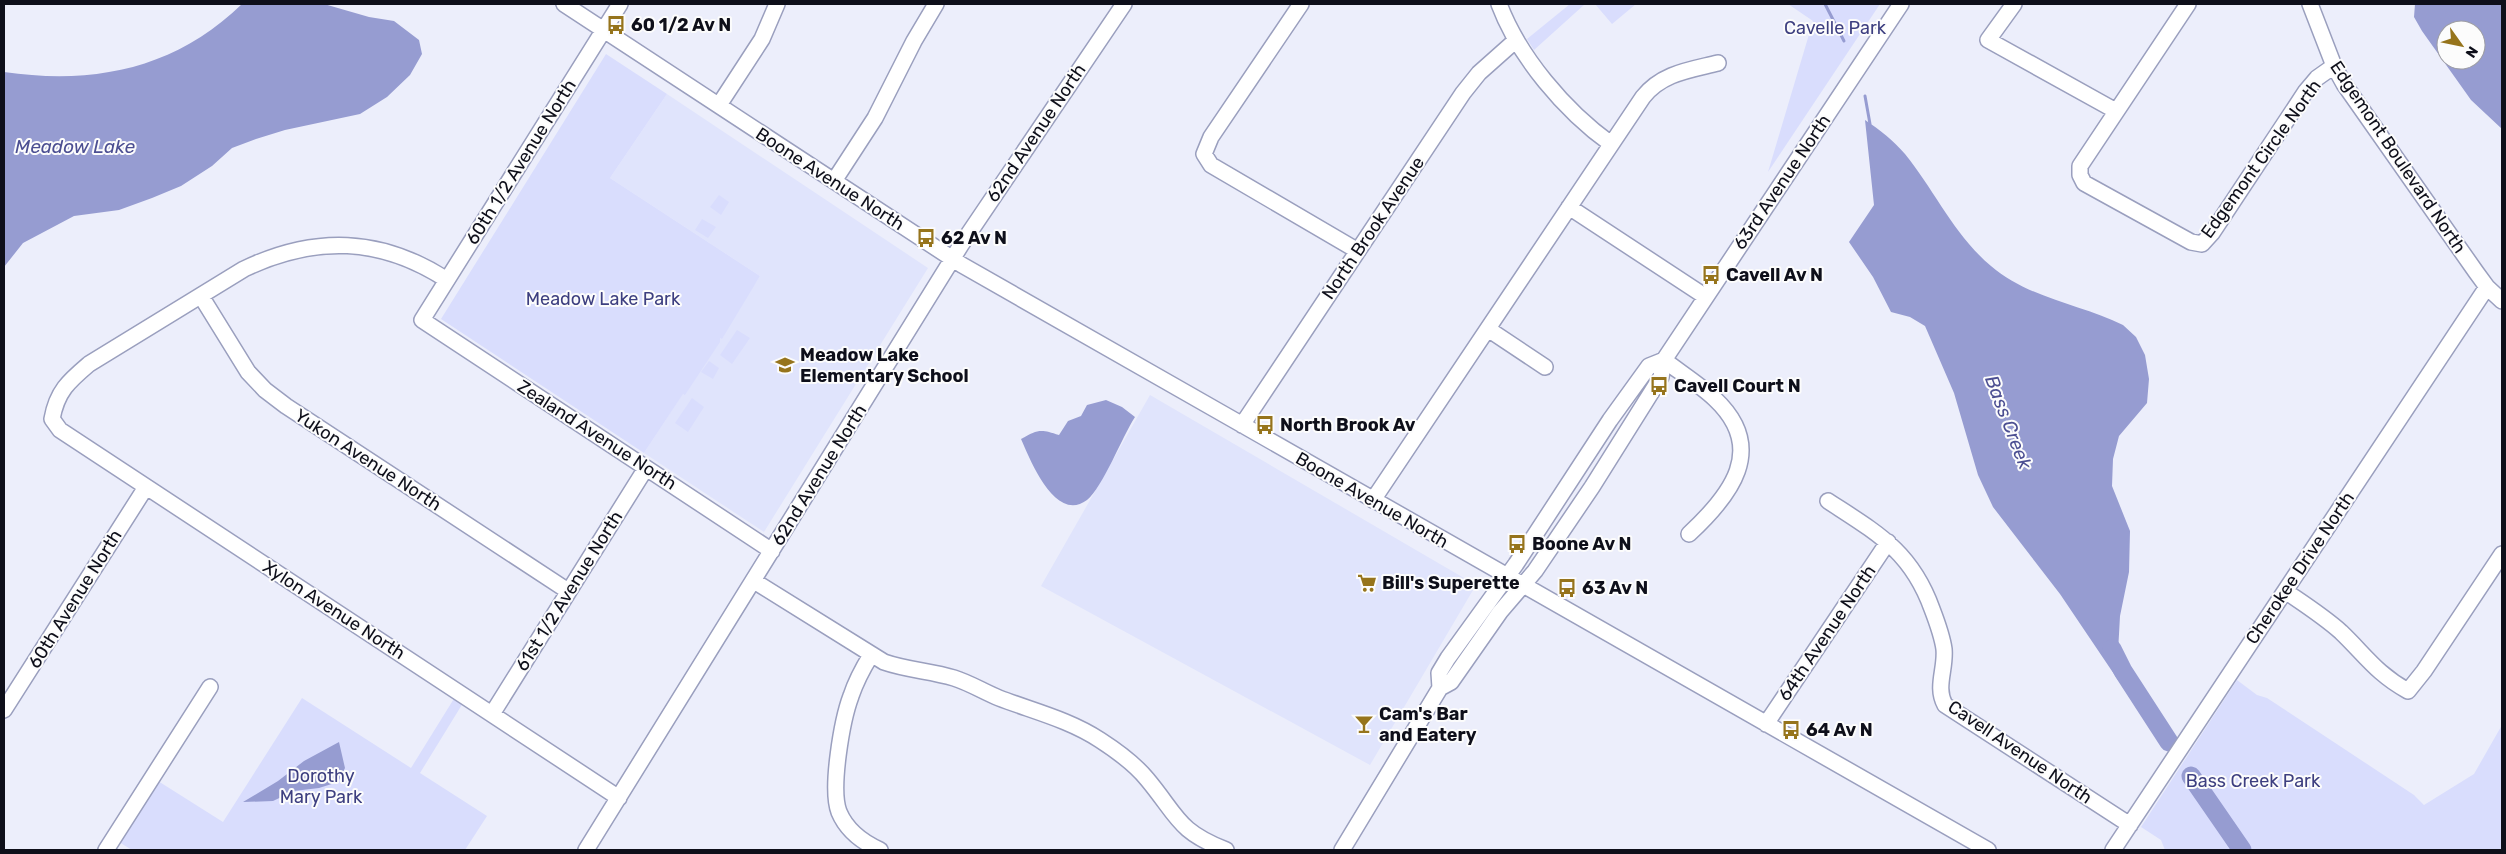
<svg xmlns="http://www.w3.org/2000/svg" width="2506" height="854" viewBox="0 0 2506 854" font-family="Rubik,sans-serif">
<rect width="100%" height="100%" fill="#eceefb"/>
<!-- built -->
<path fill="#e0e4fc" d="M 667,94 L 928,268 L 764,532 L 644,453 L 760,276 L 610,178 Z
M 1150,395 L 1476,585 L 1370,765 L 1041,586 Z"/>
<!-- green -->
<path fill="#d9ddfd" d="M 1570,4 L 1585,4 L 1534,50 L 1527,39 Z
M 1595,4 L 1636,4 L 1612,24 Z
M 1788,4 L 1880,4 L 1768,172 L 1813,21 Z
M 606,54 L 667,94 L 610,178 L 760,276 L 722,339 L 720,338 L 720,342 L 685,395 L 683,394 L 644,453 L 441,319 Z
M 719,195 L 729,202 L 721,215 L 710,207 Z
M 702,219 L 716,227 L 708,238 L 695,230 Z
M 737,330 L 750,338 L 732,364 L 720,355 Z
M 709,361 L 719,368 L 713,379 L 701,372 Z
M 692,398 L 704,407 L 688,432 L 675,423 Z
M 2237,680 L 2257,695 L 2267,698 L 2414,795 L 2424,805 L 2474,774 L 2502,725 L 2502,850 L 2165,850 L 2161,840 L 2141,827 Z
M 455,697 L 463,703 L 420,773 L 487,816 L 465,850 L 132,850 L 119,842 L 158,781 L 223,822 L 302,698 L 411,768 Z"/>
<!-- water -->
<path fill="#969cd1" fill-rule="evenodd" d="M 242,4 L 324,4 L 369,17 L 394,21 L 419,40 L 422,54 L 410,75 L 387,97 L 360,114 L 285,130 L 256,139 L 232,148 L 212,166 L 181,186 L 152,198 L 119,210 L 74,216 L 23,243 L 4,267 L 4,72 C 94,85 175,69 242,4 Z
M 2415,4 L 2502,4 L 2502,129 L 2471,100 L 2422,31 L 2414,17 ZM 2446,30 L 2476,30 L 2476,60 L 2446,60 Z
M 1865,120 C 1880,130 1893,140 1905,154 C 1935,191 1954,235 1991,266 C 2028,298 2080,304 2123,325 L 2136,337 L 2145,355 L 2149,379 L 2147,403 L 2119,436 L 2113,459 L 2112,486 L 2130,531 L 2129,572 L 2120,616 L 2118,652 L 2123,671 L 2118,680 L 2060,594 L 1993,507 L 1978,475 L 1954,393 L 1925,326 L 1910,317 L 1891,312 L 1873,277 L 1849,242 L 1874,205 Z
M 1106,400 L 1122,407 L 1135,417 C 1122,437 1103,487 1087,500 C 1055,524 1030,459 1021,439 C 1038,429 1041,429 1059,435 L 1068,421 L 1081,416 L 1087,405 Z
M 339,742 L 345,768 L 338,782 L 319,788 L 294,791 L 273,801 L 243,802 L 278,781 L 304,761 Z"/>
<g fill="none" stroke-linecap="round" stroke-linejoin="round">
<!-- stream -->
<path stroke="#969cd1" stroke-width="3" d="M 1825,4 L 1844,41
M 1865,96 L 1870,124"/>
<!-- river -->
<path stroke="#969cd1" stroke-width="19" d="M 2112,649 L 2123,671 L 2169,742
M 2191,776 L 2242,850"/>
<!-- minor casing -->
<g stroke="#9a9fbe" stroke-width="18">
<path id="minor" d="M 564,4 L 962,265 L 1988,850
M 620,4 L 422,320 L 772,551
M 1301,4 L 1211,137 L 1204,154 L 1211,165 L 1358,251
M 1499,4 C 1519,57 1565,111 1611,144
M 2014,4 L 1988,40 L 2116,111
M 2188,4 L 2080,166 L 2080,175 L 2084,183 L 2191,242 L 2202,244 L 2212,233 L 2306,91 L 2317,78 L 2334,66
M 2310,4 L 2334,66 L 2344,84 L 2476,272 L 2487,287 L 2502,301
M 719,105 L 762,39 L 777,4
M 834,181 L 875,118 L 914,41 L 936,4
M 1569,207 L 1706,297
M 447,280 C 381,237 315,235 244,269 L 89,364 C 69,381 57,391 52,419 L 60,430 L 619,798
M 201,296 L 248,372 L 265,390 L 286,406 L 568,591
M 1488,329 L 1545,367
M 1664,360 C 1681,373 1700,385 1715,399 C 1768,449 1730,496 1689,534
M 1242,425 L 1463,93 L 1479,73 L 1515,41
M 1373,500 L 1643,97 C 1662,73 1690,70 1718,63
M 1828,501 C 1877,533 1911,551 1932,609 C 1937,622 1942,635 1944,649 C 1946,669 1935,687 1945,705 L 2130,825
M 754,581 L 884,662 C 907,670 931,671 954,678 C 970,683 984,692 999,698 C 1033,711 1070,720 1100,740 C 1117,751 1134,763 1147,779 C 1178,816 1177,831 1226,850
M 2285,591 C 2304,604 2323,616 2341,632 C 2365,655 2377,674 2408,691 L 2424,671 L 2502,554
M 871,655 C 863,668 856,681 851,696 C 842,720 830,789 839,812 C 847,831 862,842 880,850
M 1440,688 L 1439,673 L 1448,658 L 1516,564 L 1610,420 L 1649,366 L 1664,360
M 4,710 L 146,487
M 492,714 L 646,468
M 1766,724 L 1888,542
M 106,850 L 210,687
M 586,850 L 961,245 L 1124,4
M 1342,850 L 1440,688 L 1451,682 L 1500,612 L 1535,571 L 1592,487 L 1661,377 L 1664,360 L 1901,4
M 2113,850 L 2487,287"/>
</g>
<!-- minor -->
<use href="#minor" stroke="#fff" stroke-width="15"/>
</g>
<!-- icons -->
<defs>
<g id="bus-bare" transform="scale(1.5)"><path d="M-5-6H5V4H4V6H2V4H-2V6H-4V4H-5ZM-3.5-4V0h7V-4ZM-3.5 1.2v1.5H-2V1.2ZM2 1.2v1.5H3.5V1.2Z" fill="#96741c" stroke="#fcfcfc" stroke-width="2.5" paint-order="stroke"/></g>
<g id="school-bare" transform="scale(1.5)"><path d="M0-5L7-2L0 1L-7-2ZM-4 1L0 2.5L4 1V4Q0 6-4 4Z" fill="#96741c" stroke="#fcfcfc" stroke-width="2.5" paint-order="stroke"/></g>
<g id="supermarket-bare" transform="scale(1.5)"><path d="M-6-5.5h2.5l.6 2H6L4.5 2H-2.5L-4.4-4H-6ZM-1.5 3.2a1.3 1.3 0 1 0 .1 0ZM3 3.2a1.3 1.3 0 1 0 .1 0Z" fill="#96741c" stroke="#fcfcfc" stroke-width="2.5" paint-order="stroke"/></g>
<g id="bar-bare" transform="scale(1.5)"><path d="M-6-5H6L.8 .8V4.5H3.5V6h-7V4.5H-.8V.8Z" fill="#96741c" stroke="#fcfcfc" stroke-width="2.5" paint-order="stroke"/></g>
</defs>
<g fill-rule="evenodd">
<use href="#bus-bare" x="616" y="25"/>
<use href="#bus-bare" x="926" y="238"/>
<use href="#bus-bare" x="1711" y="275"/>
<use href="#school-bare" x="785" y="365"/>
<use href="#bus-bare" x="1659" y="386"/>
<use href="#bus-bare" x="1265" y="425"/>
<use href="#bus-bare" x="1517" y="544"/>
<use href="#supermarket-bare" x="1367" y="583"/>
<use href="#bus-bare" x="1567" y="588"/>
<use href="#bar-bare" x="1364" y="724"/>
<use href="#bus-bare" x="1791" y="730"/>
</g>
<g text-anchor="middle" stroke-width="4" stroke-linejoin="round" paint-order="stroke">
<!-- poi labels -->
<g font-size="18" font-weight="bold" fill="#0e0f1a" stroke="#fcfcfc" text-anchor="start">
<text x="631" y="31">60 1/2 Av N</text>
<text x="941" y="244">62 Av N</text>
<text x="1726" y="281">Cavell Av N</text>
<text x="800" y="361">Meadow Lake<tspan x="800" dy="21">Elementary School</tspan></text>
<text x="1674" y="392">Cavell Court N</text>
<text x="1280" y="431">North Brook Av</text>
<text x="1532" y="550">Boone Av N</text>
<text x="1382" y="589">Bill's Superette</text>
<text x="1582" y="594">63 Av N</text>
<text x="1379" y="720">Cam's Bar<tspan x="1379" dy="21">and Eatery</tspan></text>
<text x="1806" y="736">64 Av N</text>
</g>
<!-- park labels -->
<g font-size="18" fill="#3d3f80" stroke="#fcfcfc">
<text x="1835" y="34">Cavelle Park</text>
<text x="603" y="305">Meadow Lake Park</text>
<text x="321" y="782">Dorothy<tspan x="321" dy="21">Mary Park</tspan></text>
<text x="2253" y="787">Bass Creek Park</text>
</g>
<!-- street labels -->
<g font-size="18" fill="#0e0f1a" stroke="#fcfcfc">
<text transform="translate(1036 133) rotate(-56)" y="6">62nd Avenue North</text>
<text transform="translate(2398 157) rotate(56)" y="6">Edgemont Boulevard North</text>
<text transform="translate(2261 159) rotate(-54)" y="6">Edgemont Circle North</text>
<text transform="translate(521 162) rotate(-58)" y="6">60th 1/2 Avenue North</text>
<text transform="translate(830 179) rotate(33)" y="6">Boone Avenue North</text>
<text transform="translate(1782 182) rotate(-56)" y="6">63rd Avenue North</text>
<text transform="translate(1373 228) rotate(-56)" y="6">North Brook Avenue</text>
<text transform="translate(597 435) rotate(33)" y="6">Zealand Avenue North</text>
<text transform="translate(368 460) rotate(33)" y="6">Yukon Avenue North</text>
<text transform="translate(819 475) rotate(-58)" y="6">62nd Avenue North</text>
<text transform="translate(1372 500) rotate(30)" y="6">Boone Avenue North</text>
<text transform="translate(2300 568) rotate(-56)" y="6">Cherokee Drive North</text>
<text transform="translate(569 591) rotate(-58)" y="6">61st 1/2 Avenue North</text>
<text transform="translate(75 599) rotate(-58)" y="6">60th Avenue North</text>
<text transform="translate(334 610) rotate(33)" y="6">Xylon Avenue North</text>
<text transform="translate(1827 633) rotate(-56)" y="6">64th Avenue North</text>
<text transform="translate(2020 752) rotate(34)" y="6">Cavell Avenue North</text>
</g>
<!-- water labels -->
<g font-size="19" font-style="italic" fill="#4c4f92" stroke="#fcfcfc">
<text x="75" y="153">Meadow Lake</text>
<text transform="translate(2009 422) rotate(69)" y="7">Bass Creek</text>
</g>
</g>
<!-- border -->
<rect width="2506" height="854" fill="none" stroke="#0e0f1a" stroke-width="10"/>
<!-- north arrow -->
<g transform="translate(2461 45) rotate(123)"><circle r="24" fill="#fcfcfc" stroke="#9d9da2"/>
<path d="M0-4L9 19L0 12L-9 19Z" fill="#96741c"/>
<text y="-8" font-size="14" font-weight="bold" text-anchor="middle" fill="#0e0f1a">N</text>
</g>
</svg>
